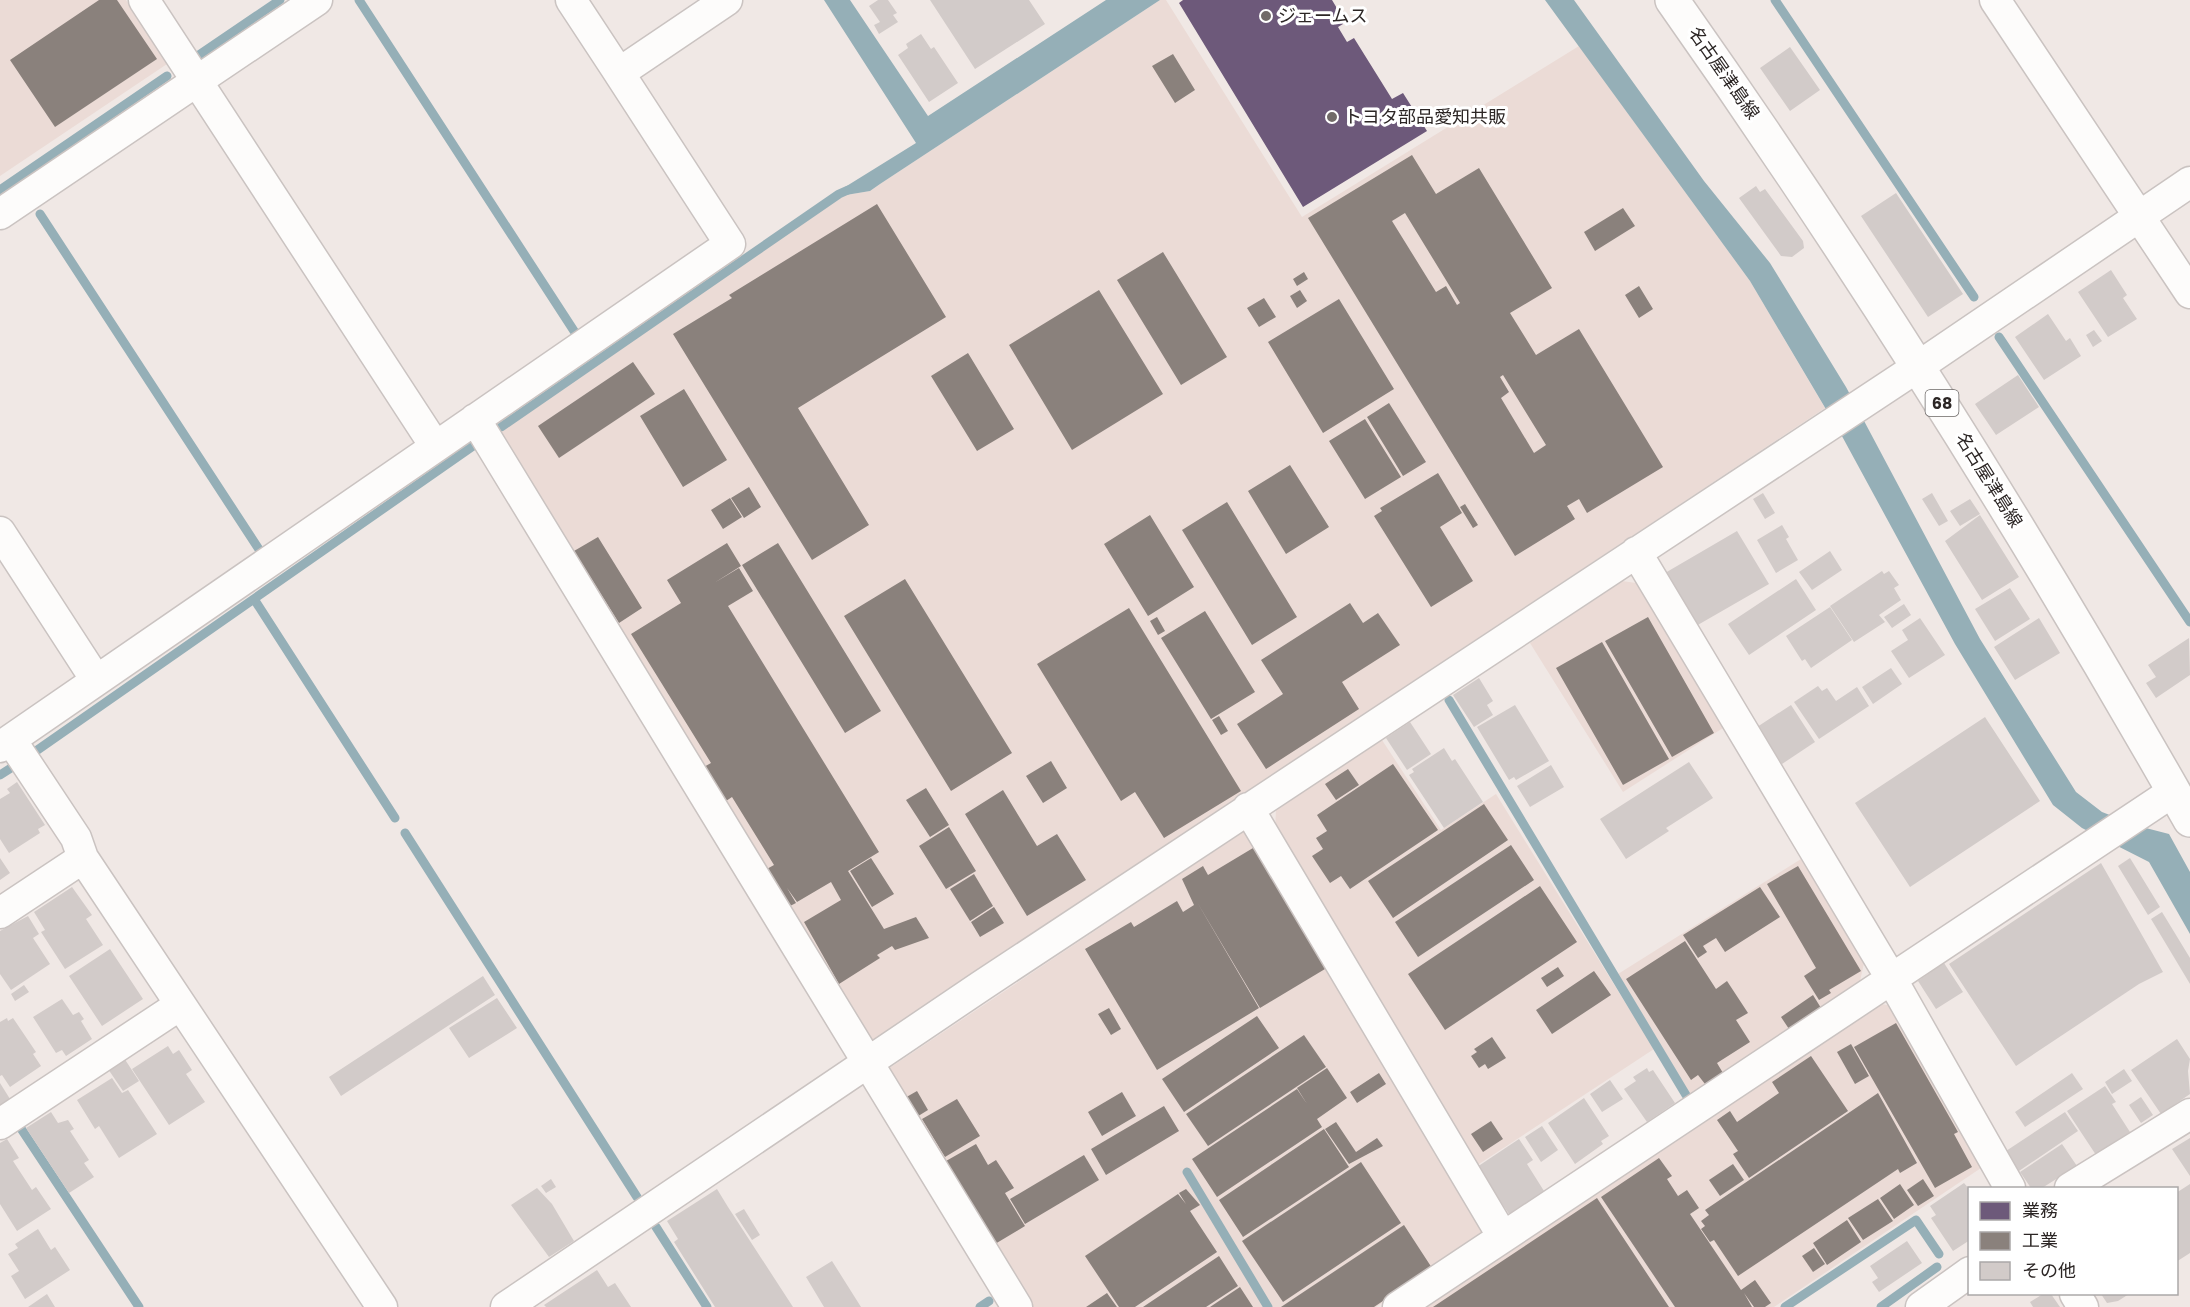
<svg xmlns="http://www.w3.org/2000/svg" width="2190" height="1307" viewBox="0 0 2190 1307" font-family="Poppins,'Noto Sans JP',sans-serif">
<rect width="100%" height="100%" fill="#f0e8e5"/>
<!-- built -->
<path fill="#ebdbd6" d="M 0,0 L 126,0 L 167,64 L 0,176 Z
M 1160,0 L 1166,0 L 1302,217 L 1579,46 L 1750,281 L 1825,408 L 870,1042 L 497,434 L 840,196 L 870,191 L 880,184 Z
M 1622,581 L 1636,583 L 1723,728 L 1623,792 L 1530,643 Z
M 1382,740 L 1441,830 L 1496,794 L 1654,1049 L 1476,1166 L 1275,831 L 1276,810 Z
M 1249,828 L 1484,1224 L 1481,1238 L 1376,1307 L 1030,1307 L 885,1071 Z
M 1801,859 L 1864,963 L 1860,981 L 1691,1096 L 1618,974 Z
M 1876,1003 L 1892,1006 L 1984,1166 L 1774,1307 L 1423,1307 Z"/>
<!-- water -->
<path fill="#95afb7" d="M 824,0 L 850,0 L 928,116 L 1106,0 L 1160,0 L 880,184 L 870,191 L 840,196 L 837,192 L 916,143 Z
M 1545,0 L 1574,0 L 1704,181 L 1770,263 L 1846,387 L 1980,639 L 2076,792 L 2102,812 L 2138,826 L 2169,834 L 2190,872 L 2190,934 L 2149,862 L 2082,828 L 2053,805 L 1955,644 L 1843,438 L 1750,281 Z"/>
<!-- offices -->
<path fill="#6d597a" d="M 1183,0 L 1332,0 L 1341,15 L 1343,24 L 1338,27 L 1347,42 L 1354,38 L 1392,99 L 1403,93 L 1427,131 L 1303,207 L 1179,3 Z"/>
<!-- industry -->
<path fill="#8a817c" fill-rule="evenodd" d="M 99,0 L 117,0 L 157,59 L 55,127 L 10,60 Z
M 1173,54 L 1195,90 L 1175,103 L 1152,66 Z
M 1412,155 L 1436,194 L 1479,168 L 1552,288 L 1510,313 L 1536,355 L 1579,329 L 1663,467 L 1587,513 L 1579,499 L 1567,506 L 1575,519 L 1515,556 L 1308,218 ZM 1405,213 L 1460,303 L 1457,305 L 1446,286 L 1436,292 L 1392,221 ZM 1503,375 L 1546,445 L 1534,453 L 1501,398 L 1509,392 L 1500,377 Z
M 877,204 L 946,317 L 798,408 L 869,525 L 812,560 L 673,334 L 732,298 L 729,295 Z
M 1623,208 L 1635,226 L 1595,251 L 1584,232 Z
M 1163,252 L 1227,357 L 1181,385 L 1117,280 Z
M 1304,272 L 1308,279 L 1297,286 L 1293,279 Z
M 1639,286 L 1653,309 L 1639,318 L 1625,295 Z
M 1099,290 L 1163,394 L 1072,450 L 1009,345 Z
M 1300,290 L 1307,301 L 1297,308 L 1290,296 Z
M 1264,298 L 1276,317 L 1259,327 L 1247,308 Z
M 1339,299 L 1394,389 L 1323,433 L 1268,342 Z
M 968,353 L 1014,429 L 977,451 L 931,376 Z
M 633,362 L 655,394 L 559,458 L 538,426 Z
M 684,389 L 727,460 L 683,487 L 640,416 Z
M 1389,403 L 1426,462 L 1403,476 L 1367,417 Z
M 1365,419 L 1401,477 L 1365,499 L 1329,441 Z
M 1290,465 L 1329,527 L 1286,554 L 1248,491 Z
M 1438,473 L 1462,513 L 1440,527 L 1473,581 L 1431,607 L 1374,516 L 1382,511 L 1380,508 Z
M 749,487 L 761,507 L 744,518 L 731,498 Z
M 730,498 L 742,517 L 723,529 L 711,510 Z
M 1227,502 L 1297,617 L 1252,645 L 1182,530 Z
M 1465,504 L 1478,525 L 1473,528 L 1460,507 Z
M 1150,515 L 1194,587 L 1148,616 L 1104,544 Z
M 598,537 L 642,608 L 619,623 L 574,551 Z
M 727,543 L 741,566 L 714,583 L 739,568 L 753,591 L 728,606 L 879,852 L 848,871 L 884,929 L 916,917 L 929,938 L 895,950 L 892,946 L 877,955 L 880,958 L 839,984 L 804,922 L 841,900 L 831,882 L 797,902 L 787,888 L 796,903 L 788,907 L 765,870 L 774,865 L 732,797 L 723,803 L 702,768 L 711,763 L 631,634 L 681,603 L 667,580 Z
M 778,543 L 881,711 L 845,733 L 742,565 Z
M 905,579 L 1012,753 L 951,791 L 844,616 Z
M 1350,603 L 1363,623 L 1378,613 L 1400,645 L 1342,682 L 1359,709 L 1266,769 L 1237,724 L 1283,694 L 1261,660 Z
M 1129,608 L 1241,791 L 1164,838 L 1135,792 L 1121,801 L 1037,664 Z
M 1205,611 L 1255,692 L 1211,719 L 1161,638 Z
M 1157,617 L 1165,631 L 1158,635 L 1150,621 Z
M 1648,617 L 1714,733 L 1672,757 L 1605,641 Z
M 1602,642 L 1669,759 L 1623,785 L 1556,668 Z
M 1219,716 L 1228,731 L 1221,735 L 1212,720 Z
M 1051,761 L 1067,788 L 1043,803 L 1026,776 Z
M 1393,764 L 1438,830 L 1350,889 L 1341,876 L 1330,883 L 1312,856 L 1323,849 L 1316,838 L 1327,831 L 1317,815 Z
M 1348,769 L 1359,785 L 1336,800 L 1325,784 Z
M 926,788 L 949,825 L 930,837 L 906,800 Z
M 1003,790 L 1037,846 L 1057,834 L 1086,880 L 1027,916 L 965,814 Z
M 1484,804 L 1508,840 L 1393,918 L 1368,881 Z
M 949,827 L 976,871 L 946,889 L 919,846 Z
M 1258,845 L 1330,966 L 1260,1008 L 1197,902 L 1259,1008 L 1157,1070 L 1085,949 L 1131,922 L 1134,927 L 1177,901 L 1183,912 L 1194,905 L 1182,879 L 1203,866 L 1208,875 Z
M 1511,845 L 1534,880 L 1418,957 L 1395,922 Z
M 871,858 L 894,894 L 872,907 L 850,871 Z
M 1798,866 L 1861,971 L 1829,990 L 1831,993 L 1819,1000 L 1804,976 L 1816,968 L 1767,884 Z
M 974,874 L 993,906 L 970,921 L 950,889 Z
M 1540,886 L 1577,942 L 1445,1030 L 1408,974 Z
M 1760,887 L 1780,917 L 1725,952 L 1716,938 L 1703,946 L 1707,952 L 1698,958 L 1683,935 Z
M 994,907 L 1004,923 L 980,937 L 971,922 Z
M 1685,941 L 1716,989 L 1727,981 L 1748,1013 L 1736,1020 L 1750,1042 L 1717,1063 L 1723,1073 L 1705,1084 L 1698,1075 L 1691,1080 L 1626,979 Z
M 1558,967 L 1564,976 L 1547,987 L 1541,978 Z
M 1594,971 L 1611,995 L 1552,1034 L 1536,1010 Z
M 1813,995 L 1821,1008 L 1789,1029 L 1781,1017 Z
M 1109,1008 L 1121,1029 L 1111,1035 L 1098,1014 Z
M 1257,1016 L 1279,1048 L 1184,1112 L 1162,1079 Z
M 1896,1023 L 1958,1132 L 1954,1134 L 1972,1167 L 1935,1188 L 1854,1047 Z
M 1304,1035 L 1326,1067 L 1208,1146 L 1186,1114 Z
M 1492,1037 L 1506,1058 L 1488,1069 L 1485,1064 L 1479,1068 L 1471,1056 L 1477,1052 L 1474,1049 Z
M 1851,1044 L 1869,1076 L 1855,1084 L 1837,1052 Z
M 1811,1056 L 1848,1111 L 1749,1178 L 1733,1154 L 1738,1151 L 1717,1120 L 1730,1111 L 1737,1122 L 1779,1093 L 1772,1082 Z
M 1327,1068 L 1347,1098 L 1317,1119 L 1322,1127 L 1217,1197 L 1192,1159 L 1297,1089 L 1307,1104 L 1297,1088 Z
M 1379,1073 L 1386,1084 L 1357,1103 L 1350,1092 Z
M 917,1091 L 928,1110 L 915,1118 L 903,1099 Z
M 1122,1092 L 1136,1116 L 1102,1136 L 1088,1112 Z
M 1878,1093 L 1917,1163 L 1900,1173 L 1898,1169 L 1738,1276 L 1714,1240 L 1710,1242 L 1701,1229 L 1705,1226 L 1701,1221 L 1709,1215 L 1705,1210 Z
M 957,1099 L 980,1136 L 945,1157 L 922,1119 Z
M 1164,1106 L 1179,1131 L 1106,1175 L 1091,1149 Z
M 1491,1121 L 1503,1139 L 1483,1152 L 1471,1134 Z
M 1336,1122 L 1356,1152 L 1377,1138 L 1383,1146 L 1349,1164 L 1325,1129 Z
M 1324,1129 L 1349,1167 L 1243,1237 L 1219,1200 Z
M 976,1144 L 988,1165 L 996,1160 L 1014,1188 L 1005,1193 L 1025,1226 L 995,1244 L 946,1161 Z
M 1084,1155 L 1099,1180 L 1025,1224 L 1010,1199 Z
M 1659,1158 L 1672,1176 L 1667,1179 L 1678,1196 L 1687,1190 L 1699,1208 L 1690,1214 L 1741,1290 L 1755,1280 L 1771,1303 L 1765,1307 L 1754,1307 L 1744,1293 L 1752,1307 L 1675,1307 L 1601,1197 Z
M 1361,1162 L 1401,1223 L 1283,1302 L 1242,1241 Z
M 1733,1164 L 1744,1180 L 1720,1196 L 1709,1180 Z
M 1923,1179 L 1934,1196 L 1918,1206 L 1907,1190 Z
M 1900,1184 L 1914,1205 L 1894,1219 L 1880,1198 Z
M 1186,1189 L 1200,1205 L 1190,1211 L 1217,1252 L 1135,1307 L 1119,1307 L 1085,1256 L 1178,1194 L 1186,1204 L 1179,1193 Z
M 1597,1198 L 1669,1307 L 1433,1307 Z
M 1878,1199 L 1893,1221 L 1863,1240 L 1848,1218 Z
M 1847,1220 L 1861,1242 L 1827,1265 L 1813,1243 Z
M 1404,1225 L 1432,1268 L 1374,1307 L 1281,1307 Z
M 1814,1248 L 1825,1264 L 1813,1272 L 1802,1256 Z
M 1219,1256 L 1238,1286 L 1206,1307 L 1143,1307 Z
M 1240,1287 L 1253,1307 L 1210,1307 Z
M 1107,1293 L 1117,1307 L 1086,1307 Z"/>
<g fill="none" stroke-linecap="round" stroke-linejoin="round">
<!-- stream -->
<path stroke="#95afb7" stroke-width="9" d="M 359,0 L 576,334
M 1775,0 L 1974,297
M 196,57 L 280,0
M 0,190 L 167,76
M 40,214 L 262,554
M 1999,337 L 2190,622
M 501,427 L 839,194 L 848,190
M 254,599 L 395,818
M 1449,700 L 1686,1095
M 36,751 L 473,446
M 0,775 L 11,768
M 405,833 L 637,1197
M 20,1127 L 139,1307
M 1187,1172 L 1268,1307
M 656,1227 L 707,1307
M 980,1307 L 989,1301
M 1785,1307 L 1916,1220 L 1939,1254
M 1881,1307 L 1937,1267"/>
</g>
<!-- building -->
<path fill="#d2cbc9" d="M 878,0 L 888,0 L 897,13 L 893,15 L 898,22 L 879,34 L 874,25 L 880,22 L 869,6 Z
M 930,0 L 1029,0 L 1045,24 L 975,69 Z
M 921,34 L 931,49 L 934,47 L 958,83 L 929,102 L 898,55 L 908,48 L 906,44 Z
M 1790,47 L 1820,90 L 1790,111 L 1760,68 Z
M 1756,186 L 1760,192 L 1765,189 L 1803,241 L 1804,248 L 1792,257 L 1781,256 L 1739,198 Z
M 1896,193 L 1963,294 L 1928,317 L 1861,216 Z
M 2111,270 L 2127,295 L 2123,298 L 2137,319 L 2108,337 L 2078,292 Z
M 2048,314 L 2066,341 L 2070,338 L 2081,356 L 2044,380 L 2015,337 Z
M 2094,330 L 2102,341 L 2093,347 L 2086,335 Z
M 2018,375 L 2039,407 L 1996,435 L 1975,404 Z
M 1763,493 L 1775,513 L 1765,519 L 1753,499 Z
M 1932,493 L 1948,521 L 1939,526 L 1922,499 Z
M 1970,499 L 1980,514 L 1960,526 L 1950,511 Z
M 1980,515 L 2019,577 L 1982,600 L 1945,541 Z
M 1782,525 L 1789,537 L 1786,539 L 1798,560 L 1776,573 L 1757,540 Z
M 1737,531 L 1769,584 L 1696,626 L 1665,573 Z
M 1830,551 L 1842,570 L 1812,590 L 1799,572 Z
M 1882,571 L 1884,574 L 1889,571 L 1899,585 L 1894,588 L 1901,600 L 1879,615 L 1885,622 L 1854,642 L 1830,606 Z
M 1796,579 L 1816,610 L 1749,655 L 1728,624 Z
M 2010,588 L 2030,619 L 1995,641 L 1975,609 Z
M 1904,604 L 1911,615 L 1892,628 L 1884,617 Z
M 1830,607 L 1852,640 L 1811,668 L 1805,659 L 1802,661 L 1786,636 Z
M 1920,618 L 1945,655 L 1909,678 L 1891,651 L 1908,640 L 1902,630 Z
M 2039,618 L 2060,653 L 2015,680 L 1994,647 Z
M 2189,638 L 2190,675 L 2156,698 L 2146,683 L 2156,677 L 2148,665 Z
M 1891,668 L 1902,684 L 1873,704 L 1862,687 Z
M 1479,678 L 1493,701 L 1487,705 L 1493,715 L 1474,727 L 1453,695 Z
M 1818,686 L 1822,691 L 1827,688 L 1836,701 L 1857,687 L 1869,706 L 1819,739 L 1794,702 Z
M 1515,705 L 1549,761 L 1516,780 L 1514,777 L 1509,780 L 1477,727 Z
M 1791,705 L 1815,742 L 1782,764 L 1757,727 Z
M 1985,717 L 2040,801 L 1910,887 L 1855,803 Z
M 1410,722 L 1431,754 L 1407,770 L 1386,738 Z
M 1444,748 L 1452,761 L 1455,759 L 1483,802 L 1444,828 L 1409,775 L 1414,772 L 1412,769 Z
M 1689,762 L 1713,798 L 1666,828 L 1669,831 L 1626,859 L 1600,819 Z
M 1551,765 L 1564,787 L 1530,807 L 1517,786 Z
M 17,782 L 45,825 L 38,829 L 40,833 L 9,853 L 0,839 L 0,799 L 10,793 L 7,789 Z
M 0,858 L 10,873 L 0,880 Z
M 2130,858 L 2160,907 L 2148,915 L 2118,866 Z
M 2101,863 L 2163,972 L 2139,984 L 2016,1066 L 1949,964 Z
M 72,887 L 92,915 L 86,919 L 103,945 L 65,969 L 41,932 L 45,930 L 34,912 Z
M 2162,912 L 2190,958 L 2190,984 L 2151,919 Z
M 28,916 L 39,934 L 33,938 L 50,964 L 11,990 L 0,974 L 0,931 Z
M 110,949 L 143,999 L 102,1026 L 69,976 Z
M 1944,963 L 1963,992 L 1936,1009 L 1918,981 Z
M 483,976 L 495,995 L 341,1096 L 329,1077 Z
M 24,985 L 29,992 L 15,1001 L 11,994 Z
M 497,998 L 517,1028 L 469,1058 L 449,1028 Z
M 62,999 L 73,1015 L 79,1012 L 84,1019 L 81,1021 L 92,1039 L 66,1056 L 62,1050 L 56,1053 L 33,1017 Z
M 7,1018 L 8,1021 L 13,1018 L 36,1052 L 33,1054 L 41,1066 L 10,1087 L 2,1075 L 0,1076 L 0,1022 Z
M 2177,1039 L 2190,1059 L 2188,1071 L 2190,1094 L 2161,1114 L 2131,1070 Z
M 168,1046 L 173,1054 L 179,1050 L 192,1070 L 186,1074 L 205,1102 L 169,1125 L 132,1069 Z
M 124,1058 L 139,1081 L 123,1091 L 108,1069 Z
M 1647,1068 L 1649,1072 L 1653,1070 L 1675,1103 L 1647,1122 L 1624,1089 L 1636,1081 L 1633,1077 Z
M 2124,1069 L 2132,1081 L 2112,1094 L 2105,1082 Z
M 2072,1073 L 2083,1089 L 2025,1127 L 2015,1112 Z
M 112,1078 L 122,1093 L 128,1090 L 157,1134 L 119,1158 L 99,1126 L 95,1129 L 77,1100 Z
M 1610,1080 L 1623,1099 L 1602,1112 L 1590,1094 Z
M 0,1083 L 10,1099 L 0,1105 Z
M 2105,1086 L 2116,1102 L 2112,1104 L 2130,1132 L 2096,1155 L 2067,1111 Z
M 2141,1097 L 2153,1115 L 2141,1123 L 2129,1105 Z
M 1584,1098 L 1609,1136 L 1601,1141 L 1603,1144 L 1575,1164 L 1548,1123 Z
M 51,1112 L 58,1123 L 68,1120 L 74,1129 L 70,1131 L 89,1160 L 84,1163 L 94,1177 L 69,1193 L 26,1128 Z
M 2065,1112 L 2078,1131 L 2019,1171 L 2006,1151 Z
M 1542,1126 L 1558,1150 L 1541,1162 L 1525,1137 Z
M 2190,1138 L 2190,1176 L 2172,1149 Z
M 7,1139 L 19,1158 L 13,1161 L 32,1190 L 36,1187 L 51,1209 L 17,1231 L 0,1204 L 0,1143 Z
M 1519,1139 L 1533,1160 L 1527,1164 L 1544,1191 L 1509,1214 L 1477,1167 Z
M 2062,1144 L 2077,1166 L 2042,1188 L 2031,1188 L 2020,1172 Z
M 551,1179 L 556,1187 L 546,1193 L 541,1186 Z
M 1964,1183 L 1970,1190 L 1970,1240 L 1953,1251 L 1931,1218 L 1936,1215 L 1930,1206 Z
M 2190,1184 L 2190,1253 L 2176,1262 L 2176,1193 Z
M 537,1188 L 552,1204 L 574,1241 L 549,1257 L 511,1205 Z
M 717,1189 L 728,1207 L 793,1307 L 715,1307 L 674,1242 L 678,1239 L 667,1221 Z
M 744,1209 L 760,1235 L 752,1240 L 735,1214 Z
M 38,1229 L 51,1250 L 55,1247 L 70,1270 L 25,1299 L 11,1276 L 19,1271 L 8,1254 L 18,1248 L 15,1244 Z
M 1907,1241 L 1922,1263 L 1879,1292 L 1872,1282 L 1878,1278 L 1870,1266 Z
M 832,1261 L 861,1307 L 824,1307 L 806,1277 Z
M 597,1270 L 608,1287 L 615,1283 L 631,1307 L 546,1307 L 544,1305 Z
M 47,1294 L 55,1307 L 28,1307 Z
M 2043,1294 L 2051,1294 L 2060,1307 L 2033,1307 L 2030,1302 Z
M 2101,1294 L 2129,1294 L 2118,1301 L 2107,1303 Z"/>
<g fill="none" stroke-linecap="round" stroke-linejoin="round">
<!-- minor casing -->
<g stroke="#cac3c1" stroke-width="33">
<path id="minor" d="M 144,0 L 435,446
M 571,0 L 619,73
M 1995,0 L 2190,293
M 0,214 L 317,0
M 475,419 L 1017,1307
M 0,532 L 96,680
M 1636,552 L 1891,978 L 2010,1188
M 11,740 L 76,838 L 83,858
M 0,747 L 730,244 L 619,73 L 727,0
M 1248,808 L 1503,1237
M 0,913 L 83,858 L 382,1307
M 0,1124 L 180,1005
M 2070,1188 L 2190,1114
M 2075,1294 L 2083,1307
M 506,1307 L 981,986 L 1919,366 L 2190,182
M 1398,1307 L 2174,791
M 1921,1307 L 1970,1272"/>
</g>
<!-- primary casing -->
<g stroke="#cac3c1" stroke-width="36">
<path id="primary" d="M 1672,0 C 1859,265 2030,538 2190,820"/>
</g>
<!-- minor -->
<use href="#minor" stroke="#fdfcfb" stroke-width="30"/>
<!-- primary -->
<use href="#primary" stroke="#fdfcfb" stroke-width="33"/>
</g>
<!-- markers -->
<g fill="#716a68" stroke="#fff" stroke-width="2">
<circle cx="1266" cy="16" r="6"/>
<circle cx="1332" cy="117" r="6"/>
</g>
<g text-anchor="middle" stroke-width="6" stroke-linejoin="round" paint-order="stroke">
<!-- shield labels -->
<rect fill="#fff" stroke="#6b6766" stroke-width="1.5" x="1925.5" y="390" width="33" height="26" rx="4.5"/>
<g font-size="16" font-weight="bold" fill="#2c2625">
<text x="1942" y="409">68</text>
</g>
<!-- poi labels -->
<g font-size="18" fill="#2c2625" stroke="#fff" text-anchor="start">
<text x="1278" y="22">ジェームス</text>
<text x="1344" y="123">トヨタ部品愛知共販</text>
</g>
<!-- street labels -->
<g font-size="18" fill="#2c2625" stroke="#fff">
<text transform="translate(1724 73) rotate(55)" y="6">名古屋津島線</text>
<text transform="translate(1989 480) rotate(58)" y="6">名古屋津島線</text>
</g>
</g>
<!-- legend -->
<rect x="1968" y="1187" width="210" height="108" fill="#ffffff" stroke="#aba8a8" stroke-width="1.5"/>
<rect x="1980" y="1202" width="30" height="18" fill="#6d597a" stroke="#aba8a8" stroke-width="1.5"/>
<text x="2022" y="1217" font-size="18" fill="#2c2625">業務</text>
<rect x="1980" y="1232" width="30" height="18" fill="#8a817c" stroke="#aba8a8" stroke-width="1.5"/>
<text x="2022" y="1247" font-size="18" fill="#2c2625">工業</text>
<rect x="1980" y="1262" width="30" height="18" fill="#d2cbc9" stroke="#aba8a8" stroke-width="1.5"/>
<text x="2022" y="1277" font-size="18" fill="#2c2625">その他</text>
</svg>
